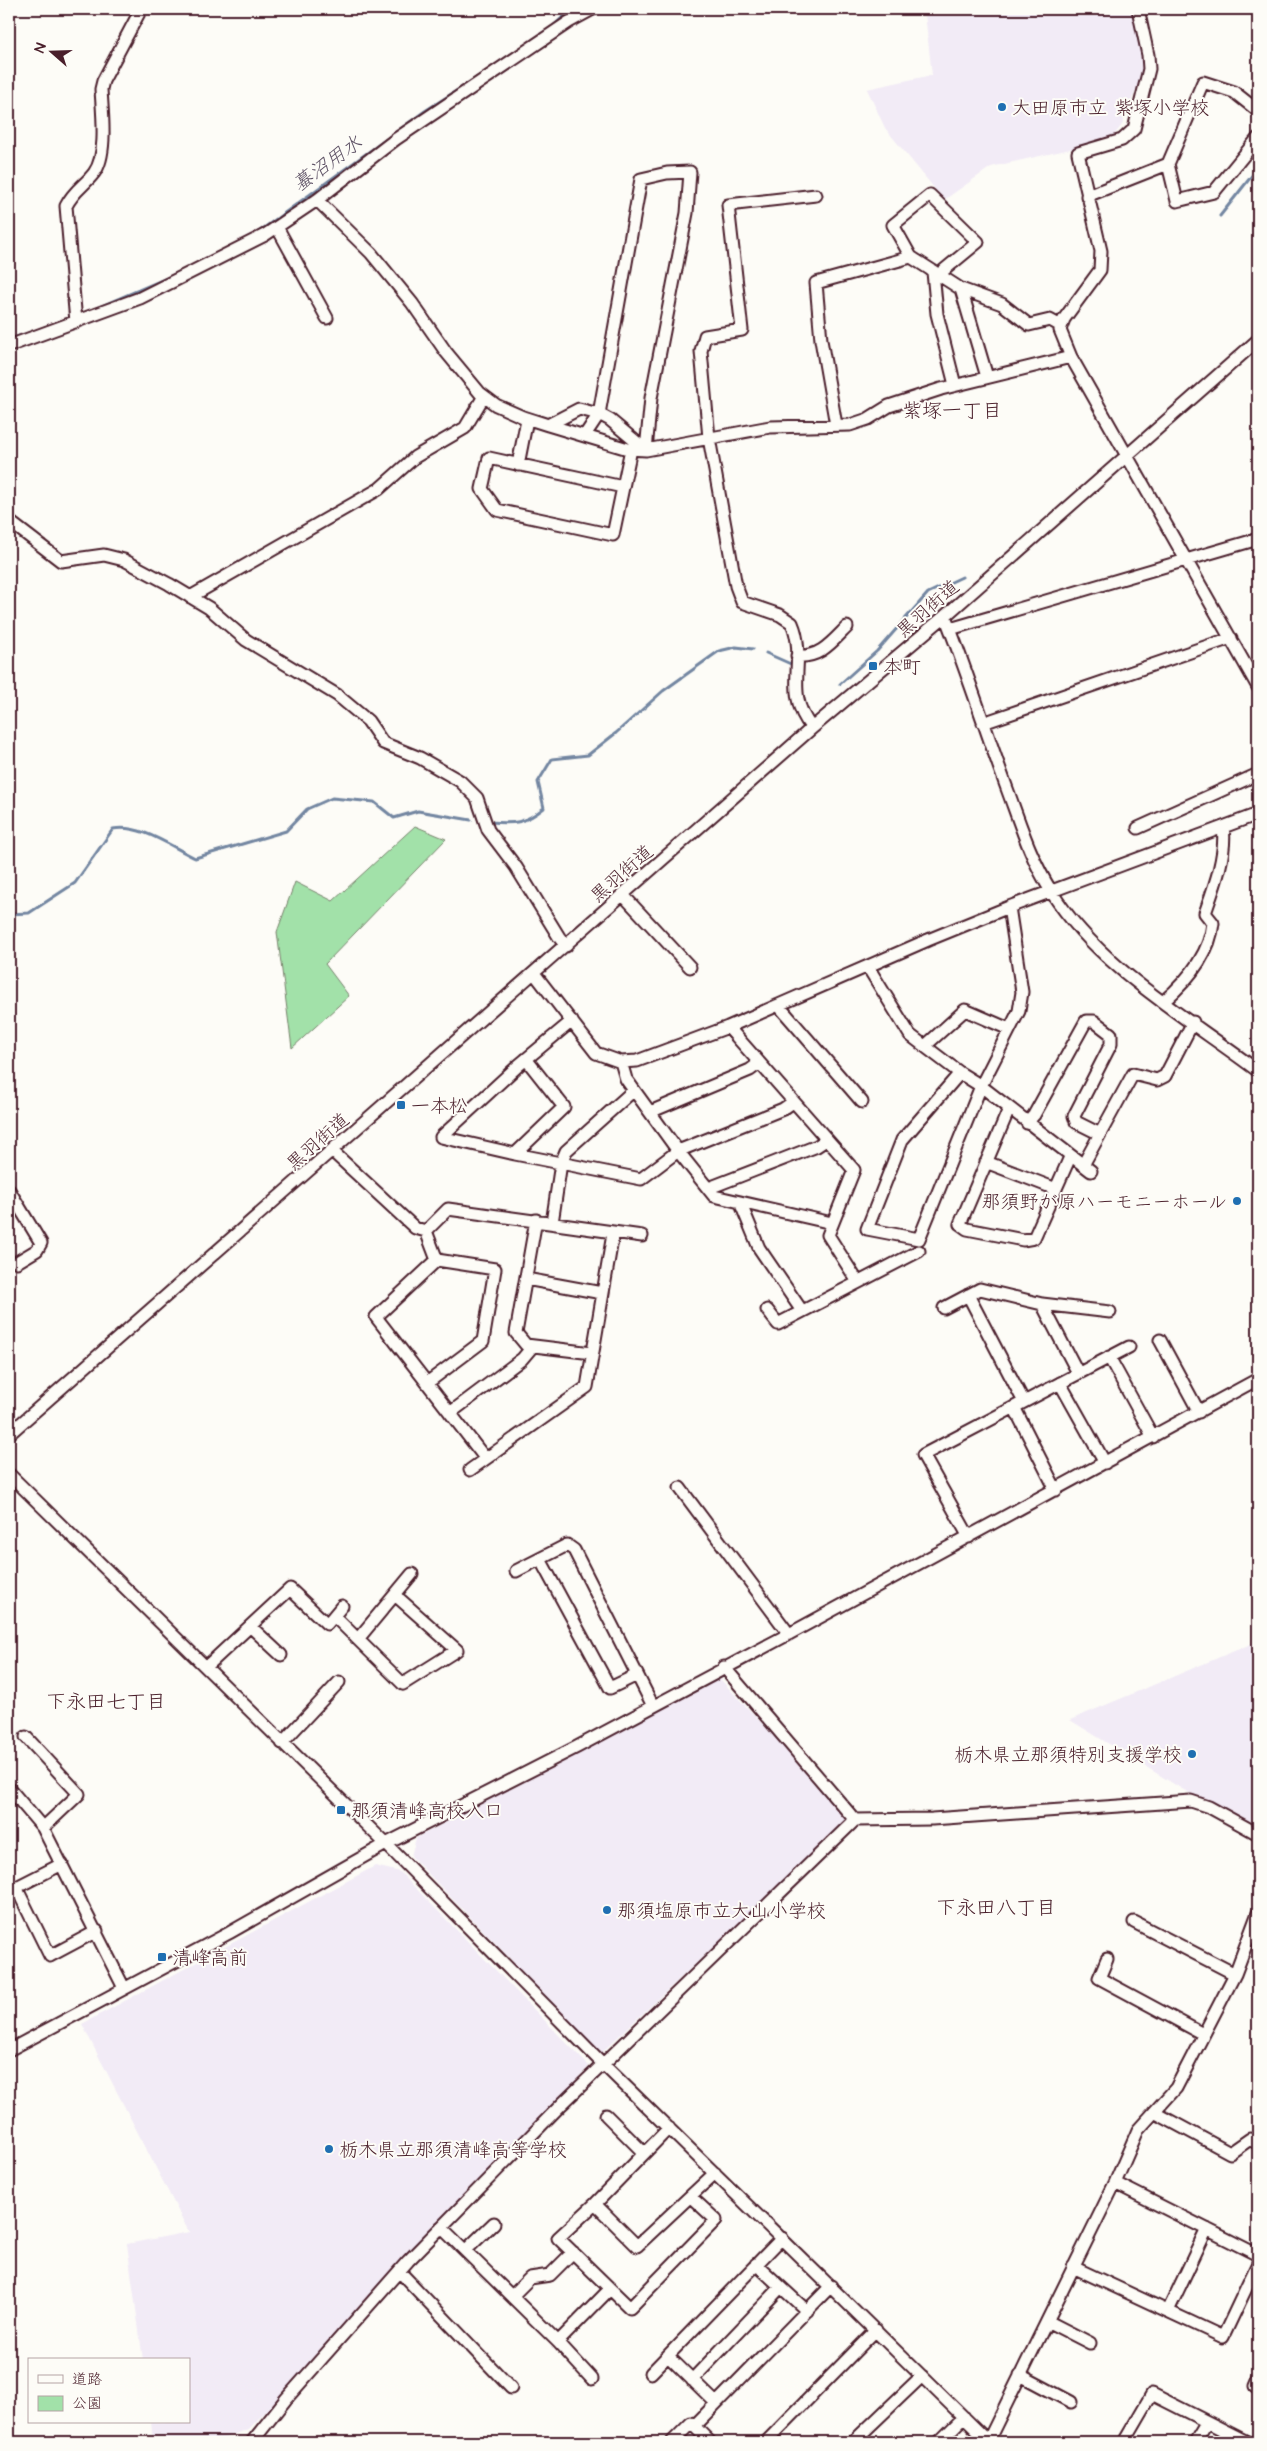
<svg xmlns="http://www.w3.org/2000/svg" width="1267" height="2451" viewBox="0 0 1267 2451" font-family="'Architects Daughter','Klee One',sans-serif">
<rect width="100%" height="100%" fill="#fdfcf7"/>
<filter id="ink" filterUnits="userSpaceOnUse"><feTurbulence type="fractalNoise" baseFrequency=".02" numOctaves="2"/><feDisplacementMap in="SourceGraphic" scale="10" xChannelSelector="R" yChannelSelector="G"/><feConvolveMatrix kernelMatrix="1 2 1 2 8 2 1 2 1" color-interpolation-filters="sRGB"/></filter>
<g filter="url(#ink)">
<!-- built -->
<path fill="#f2ebf6" d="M 936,9 L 1132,9 L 1144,69 L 1122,125 L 1110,140 L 991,167 L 944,200 L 885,128 L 867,89 L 932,75 L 925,14 Z
M 1258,1641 L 1258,1827 L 1182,1789 L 1070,1720 Z
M 720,1679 L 851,1817 L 601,2053 L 411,1856 L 416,1838 Z
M 375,1866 L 400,1872 L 589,2066 L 249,2429 L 213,2442 L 153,2442 L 151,2422 L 189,2422 L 189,2360 L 143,2360 L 127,2244 L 189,2232 L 82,2024 Z"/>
<!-- green -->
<path fill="#a2e1a9" stroke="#76806a" d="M 415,826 L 446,839 L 325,964 L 349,996 L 292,1048 L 277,932 L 295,882 L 333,901 Z"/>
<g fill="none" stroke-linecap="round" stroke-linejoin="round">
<!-- stream -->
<path stroke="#7386a1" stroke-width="3" d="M 552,27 L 564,16 L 577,9
M 1220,216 L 1258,168
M 257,233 L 425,111 L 487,71
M 90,311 L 174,275
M 9,339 L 30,333
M 766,653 L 793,665
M 840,684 L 877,651 L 928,593 L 962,577
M 490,822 C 514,824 524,824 544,808 L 538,782 L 552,759 L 588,755 L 616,733 L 663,691 L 719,651 L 736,647 L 753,649
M 9,914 L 29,913 L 75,883 L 113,829 C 141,824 170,846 195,858 L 286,831 L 307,809 L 332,798 L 374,802 L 394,818 L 418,811 L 471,820"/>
<!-- minor casing -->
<g stroke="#4a1f2b" stroke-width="15">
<path id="minor" d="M 1138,9 L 1148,55 L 1149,69 L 1134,129 L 1122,140 L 1078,153 L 1101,251 L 1100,270 L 1064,319 L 1060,330 L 1071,357 L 1258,687
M 1258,111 L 1234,92 L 1203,82 L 1168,164 L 1177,201 L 1214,192 L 1258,138
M 1087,196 L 1168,164
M 317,200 L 371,253 L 412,303 L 446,352 L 480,393 L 496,405 L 523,417 L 548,425 L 579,409 L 599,414 L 610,420 L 646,450
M 277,227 L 327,318
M 933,272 L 937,314 L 955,385
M 938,275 L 978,242 L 930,195 L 893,225 L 911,257 L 961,289 L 1002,304 L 1029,325 L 1050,320 L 1061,326
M 961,289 L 987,377
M 76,322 L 66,206 C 74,190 84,186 94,173 C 108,155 102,111 101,89 L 103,81 L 139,13 L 139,9
M 9,346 L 140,298 L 265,235 L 317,200 L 396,139 L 569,22 L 593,9
M 548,425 L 628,449 L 646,450 L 770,427 L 850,425 L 868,419 L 889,406 L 941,389 L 1071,357
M 836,425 L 821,340 L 816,283 L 911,257
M 585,435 L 599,414 L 641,179 L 667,173 L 690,172 L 687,213 L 651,398 L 646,450
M 518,465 L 527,419
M 623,487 L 489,458 L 482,489 L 497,510 L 613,535 L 631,449
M 9,521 L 61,561 L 104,555 L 124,560 L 169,584 L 209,608 L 246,640 L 337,695 L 368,721 L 383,743 L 420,758 L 460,781 L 477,798 L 488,830 L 516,867 L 559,937 L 566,946
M 190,597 L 379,489 L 415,457 L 465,428 L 484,396
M 945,616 C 968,674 987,735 1009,794 C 1021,827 1032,861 1051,891 C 1098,967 1188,1018 1258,1071
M 950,629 L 1258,539
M 797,656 C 820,658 832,642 847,627
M 983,723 L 1231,638
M 812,728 C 782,692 808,660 792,623 L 780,615 L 742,602 L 736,586 L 709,438 L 701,351 L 705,336 L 742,330 L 728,205 L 816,195
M 1138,828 L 1258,774
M 623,895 L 690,967
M 868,967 L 910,1035 L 960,1073 L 902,1140 L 867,1229 L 919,1239 L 981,1086 L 1019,1011 L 1022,992 L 1009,907
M 534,973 L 596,1053 L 621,1062 L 637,1061 L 728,1027 L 928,940 L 1009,907 L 1258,814
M 1163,1002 C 1186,982 1210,955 1213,923 L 1205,913 C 1214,888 1227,854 1223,827
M 779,1006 L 862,1102
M 728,1027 L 854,1170 L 828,1235 L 858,1282
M 925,1046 L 965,1010 L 1009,1029
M 960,1073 L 981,1086 L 1091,1171
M 793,1102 L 783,1109 L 678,1151 L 714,1196 L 832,1223
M 1009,1109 L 960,1224 L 967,1229 L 1023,1240 L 1034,1238 L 1070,1157
M 650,1112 L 750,1070 L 758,1064
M 1027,1123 L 1034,1115 L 1086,1021 L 1094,1021 L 1111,1034 L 1111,1044 L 1074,1116 L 1076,1122 L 1100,1134
M 441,1137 L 515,1154 L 641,1179 L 678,1151 L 626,1079 L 621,1062
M 441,1137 L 519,1065 L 572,1021
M 332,1151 L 415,1228 L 426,1231 L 448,1209 L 642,1236
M 515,1154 L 564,1107 L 526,1059
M 986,1162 L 1056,1189
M 1083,1165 L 1133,1074 L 1157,1080 L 1165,1076 L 1193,1022
M 709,1188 L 817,1146 L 826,1140
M 9,1190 L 41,1243 L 37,1250 L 17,1262
M 740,1202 L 759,1248 L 802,1311
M 536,1220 L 516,1333 L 526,1345 L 592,1353
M 552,1223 L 561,1163 L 566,1151 L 634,1090
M 426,1231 L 437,1260 L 495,1269 L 483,1341 L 427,1383
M 437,1260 L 376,1317 L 485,1458
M 526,1279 L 602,1293
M 968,1295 L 1024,1402
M 1042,1304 L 1078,1373
M 944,1308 L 980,1289 L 1042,1304 L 1110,1312
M 767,1310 L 778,1324 L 919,1251
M 1160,1340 L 1199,1412
M 1109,1357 L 1153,1437
M 1060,1383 L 1105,1463
M 1014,1407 L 1056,1490
M 450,1413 L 522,1359 L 533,1346
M 9,1434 L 812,728 L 945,616 L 1258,340
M 470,1470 L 587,1387 L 613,1234
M 9,1474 L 386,1844 L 604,2065 L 989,2442
M 680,1488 L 789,1634
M 969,1537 L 923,1455 L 1129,1347
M 540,1559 L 610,1688 L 637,1675
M 516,1571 L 567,1545 L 574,1550 L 653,1706
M 334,1616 L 403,1684 L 457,1650 L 395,1595
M 250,1626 L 281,1655
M 358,1639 L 412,1574
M 206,1667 L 290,1589 L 327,1624 L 342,1606
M 724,1667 L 855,1820
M 26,1737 L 79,1794 L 43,1828
M 282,1743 L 339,1682
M 9,1788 L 43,1828 L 124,1988
M 16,1887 L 50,1956 L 97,1931
M 9,1891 L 62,1864
M 1134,1922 L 1235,1974
M 1107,1959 L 1099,1978 L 1203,2034
M 9,2050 L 229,1933 L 386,1844 L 577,1747 L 789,1634 L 1258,1379
M 1154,2112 L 1230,2153 L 1250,2139 L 1258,2144
M 606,2115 L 644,2153
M 669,2128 L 595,2204 L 558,2238 L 630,2308 L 716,2220 L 691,2197
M 1115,2183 L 1258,2255
M 595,2204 L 637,2246 L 715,2173
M 441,2227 L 558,2342 L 592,2379
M 466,2250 L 494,2223
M 756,2264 L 807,2311
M 1073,2267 L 1223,2337 L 1258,2263
M 399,2271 L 511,2388
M 512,2296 L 530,2278 L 550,2275 L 573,2252
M 1168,2311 L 1207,2229
M 1047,2321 L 1090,2343
M 558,2342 L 610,2289
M 668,2356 L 716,2403
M 651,2373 L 782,2238
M 1020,2375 L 1071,2402
M 692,2380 L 781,2287
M 1258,2380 L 1255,2387 L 1258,2389
M 694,2426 L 831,2286
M 988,2441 L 1115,2183 L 1138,2130 L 1176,2088 L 1235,1974 L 1258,1913
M 252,2442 L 286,2399 L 408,2261 L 562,2104 L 855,1820 L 932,1819 L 1191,1801 L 1209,1807 L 1258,1834
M 672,2442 L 691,2423 L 710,2442
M 766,2442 L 876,2330
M 853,2442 L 922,2376
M 939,2442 L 964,2417
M 1124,2442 L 1152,2394 L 1247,2442
M 1195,2442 L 1207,2422"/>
</g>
<!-- minor -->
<use href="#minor" stroke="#fdfcf7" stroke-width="11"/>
</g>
</g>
<!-- markers -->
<g fill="#1f6fb2" stroke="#fdfcf7" stroke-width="2">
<circle cx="1002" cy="107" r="5"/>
<rect x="868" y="661" width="10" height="10" rx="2.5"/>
<rect x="396" y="1100" width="10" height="10" rx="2.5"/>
<circle cx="1237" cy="1201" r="5"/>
<circle cx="1192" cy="1754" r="5"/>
<rect x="336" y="1805" width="10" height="10" rx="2.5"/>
<circle cx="607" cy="1910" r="5"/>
<rect x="157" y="1952" width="10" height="10" rx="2.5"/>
<circle cx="329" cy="2149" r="5"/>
</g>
<g text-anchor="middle" stroke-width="4" stroke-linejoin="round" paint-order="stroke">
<!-- poi labels -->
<g font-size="19" fill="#4a1f2b" stroke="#fdfcf7" text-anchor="start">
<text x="1012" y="114">大田原市立 紫塚小学校</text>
<text x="883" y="673">本町</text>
<text x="411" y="1112">一本松</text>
<text x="1227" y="1208" text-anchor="end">那須野が原ハーモニーホール</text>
<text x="1182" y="1761" text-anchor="end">栃木県立那須特別支援学校</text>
<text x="351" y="1817">那須清峰高校入口</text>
<text x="617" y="1917">那須塩原市立大山小学校</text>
<text x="172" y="1964">清峰高前</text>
<text x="339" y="2156">栃木県立那須清峰高等学校</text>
</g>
<!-- street labels -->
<g font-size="19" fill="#4a1f2b" stroke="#fdfcf7">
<text transform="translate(927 608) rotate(-41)" y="7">黒羽街道</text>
<text transform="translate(621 873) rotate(-41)" y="7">黒羽街道</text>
<text transform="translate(317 1141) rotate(-41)" y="7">黒羽街道</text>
</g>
<!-- water labels -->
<g font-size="20" font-style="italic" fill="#5f5366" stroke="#fdfcf7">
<text transform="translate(327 163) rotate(-36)" y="7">蟇沼用水</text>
</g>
<!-- neighbourhood labels -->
<g font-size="20" fill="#4a1f2b" stroke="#fdfcf7">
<text x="952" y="417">紫塚一丁目</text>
<text x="106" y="1708">下永田七丁目</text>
<text x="996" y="1914">下永田八丁目</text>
</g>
</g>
<!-- margin -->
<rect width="1267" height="2451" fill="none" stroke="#fdfcf7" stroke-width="30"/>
<rect x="15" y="15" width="1237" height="2421" fill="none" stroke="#4a1f2b" stroke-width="2" filter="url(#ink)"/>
<!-- legend -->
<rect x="28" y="2358" width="162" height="65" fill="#fdfcf7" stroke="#b5a4a5"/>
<rect x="38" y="2375" width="25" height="8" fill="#fdfcf7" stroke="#b5a4a5"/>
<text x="72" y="2384" font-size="15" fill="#4a1f2b">道路</text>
<rect x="38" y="2396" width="25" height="15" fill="#a2e1a9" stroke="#b5a4a5"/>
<text x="72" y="2408" font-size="15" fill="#4a1f2b">公園</text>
<!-- north arrow -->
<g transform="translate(52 52) rotate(290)" stroke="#fdfcf7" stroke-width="4" paint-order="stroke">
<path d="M0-4L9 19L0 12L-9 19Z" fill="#4a1f2b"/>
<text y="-8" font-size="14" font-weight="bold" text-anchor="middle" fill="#4a1f2b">N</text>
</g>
</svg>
